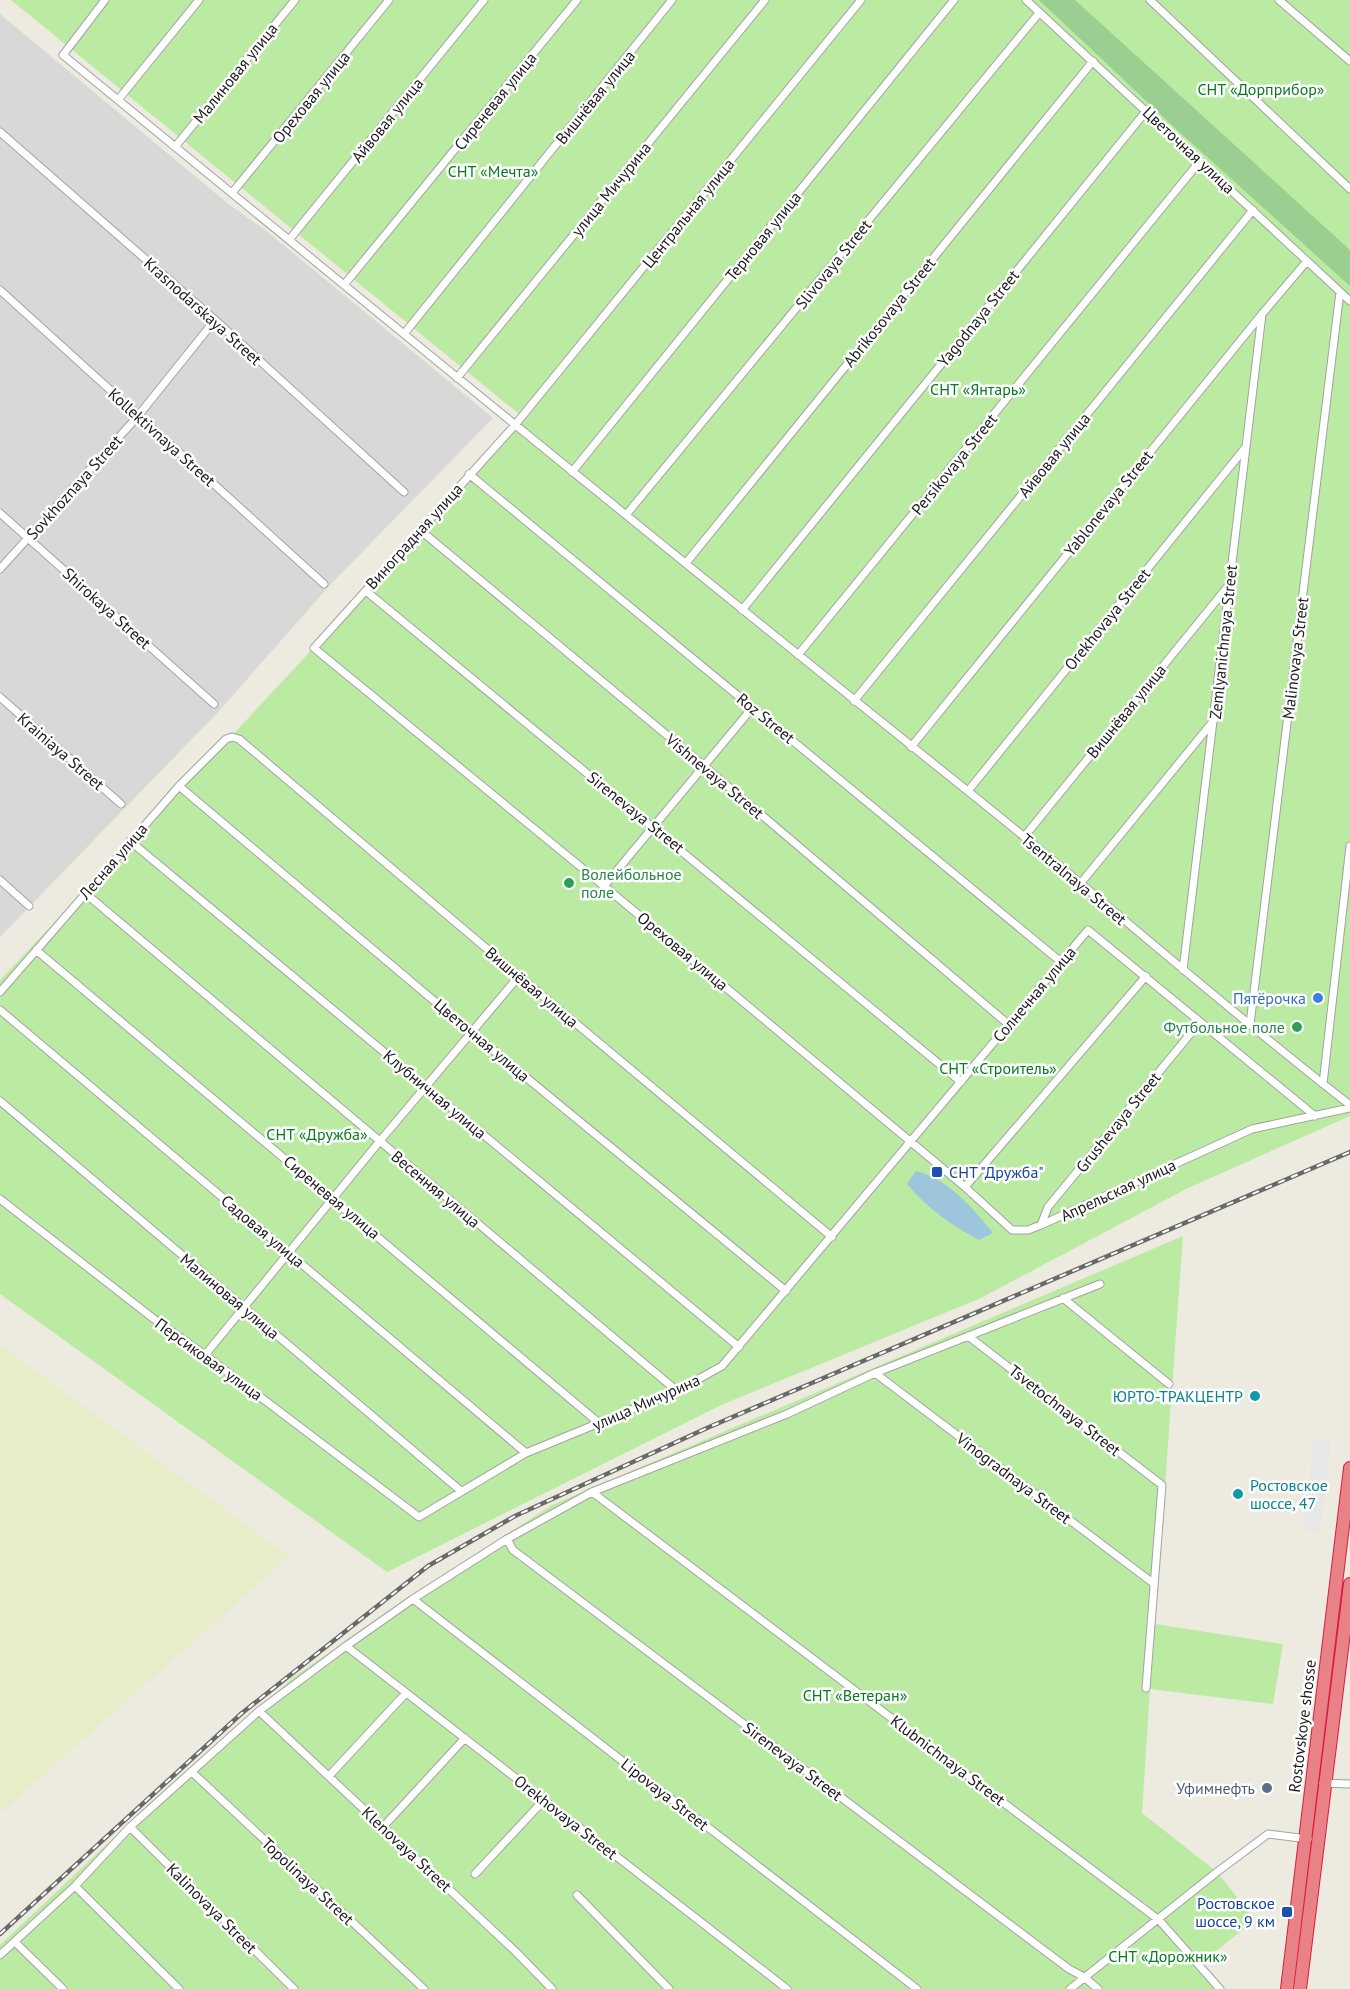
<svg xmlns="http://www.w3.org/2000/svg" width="1350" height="1989" viewBox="0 0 1350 1989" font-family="'PT Sans',sans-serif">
<rect width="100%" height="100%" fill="#edeadf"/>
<!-- residential -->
<path fill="#d9d8d8" d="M 0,14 L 226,202 L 269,233 L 493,418 L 330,585 L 220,710 L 0,937 Z"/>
<!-- farmland -->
<path fill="#e6edc9" d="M 0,1345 L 289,1556 L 0,1814 Z"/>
<!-- grass -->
<path fill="#bbeba2" d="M 11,0 L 1350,0 L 1350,1116 L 1186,1189 L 981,1298 L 721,1405 L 387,1572 L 0,1294 L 0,980 C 176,794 355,611 519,414 Z
M 1183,1236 L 1155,1624 L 1283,1644 L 1273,1704 L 1150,1689 L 1142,1813 L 1217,1872 L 1255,1920 L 1201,1963 L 1222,1989 L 0,1989 L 0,1945 L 142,1811 L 295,1676 L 431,1583 L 552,1505 Z"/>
<!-- forest -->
<path fill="#9bcf92" d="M 1039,0 L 1075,0 L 1350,250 L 1350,286 L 1176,129 Z"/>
<!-- parking -->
<path fill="#e7e7e7" d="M 1331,1440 L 1320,1532 L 1303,1530 L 1314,1441 Z"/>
<!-- water -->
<path fill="#9dc6dd" d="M 916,1171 C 948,1179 973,1208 993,1233 L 979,1240 C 952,1226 926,1207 907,1184 Z"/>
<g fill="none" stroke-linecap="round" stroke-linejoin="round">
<!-- street casing -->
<g stroke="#a2a2a2" stroke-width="9">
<path id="street" d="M 105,0 L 63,55 C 365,302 665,549 969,792 C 1098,895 1220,1004 1350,1105
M 861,0 L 515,425 L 314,648 L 604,886 L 965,1187 L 1012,1230 L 1028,1230 L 1041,1225 L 1252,1129 L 1350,1108
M 1026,0 L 1350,301
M 1150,0 L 1350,189
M 1279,0 L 1350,61
M 118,100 L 199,0
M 0,132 L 215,320 L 404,492
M 175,147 L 295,0
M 232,193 L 389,0
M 289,240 L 484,0
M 344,285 L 577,0
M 0,290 L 324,584
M 404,334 L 672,0
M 457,378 L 765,0
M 572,472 L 954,0
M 469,474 L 1061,962
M 0,513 L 214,704
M 626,515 L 1039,13
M 420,530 L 704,766 L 1008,1024
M 686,563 L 1093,61
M 0,569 L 138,416 L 215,320
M 366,591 L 961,1082
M 742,610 L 1147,110
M 798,655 L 1200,161
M 0,697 L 121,804
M 854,701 L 1253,210
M 911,747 L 1262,314 L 1307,261
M 179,786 L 471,1032 L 786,1291
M 968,791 L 1245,448
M 1024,837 L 1229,585
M 130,841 L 739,1347
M 0,880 L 29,906
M 1080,884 L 1215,719
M 604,886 L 753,707
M 85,893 L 677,1391
M 36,950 L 599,1423
M 1183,970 C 1211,752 1236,533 1262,314
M 0,992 L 179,786 L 226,739 L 232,737 L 239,739 L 519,976 L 832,1237
M 0,1010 L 526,1453
M 1250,1024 L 1340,292
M 1323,1084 L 1350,846
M 0,1101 L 461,1491
M 965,1187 L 1146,976
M 0,1199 L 154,1319 L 205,1355 L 419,1517 L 526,1453 L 677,1391 L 722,1366 L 1088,930 L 1315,1116
M 1041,1225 L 1048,1207 L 1200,1022
M 1063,1298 L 1169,1384
M 968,1336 L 1162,1485 L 1146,1688
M 205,1355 L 379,1142 L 519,976
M 875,1373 L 1153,1583
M 592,1492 L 1159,1920 L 1220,1989
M 507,1539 L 513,1550 L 1069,1969 L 1084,1977 L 1098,1989
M 413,1599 L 917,1989
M 346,1646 L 787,1989
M 259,1711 L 516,1952 L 552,1989
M 193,1773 L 424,1989
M 329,1776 L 406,1693
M 1323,1783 L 1350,1784
M 130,1827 L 294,1989
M 383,1827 L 465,1738
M 475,1874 L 544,1800
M 75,1886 L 179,1989
M 577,1895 L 669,1989
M 15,1942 L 63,1989
M 0,1955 L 75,1886 L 130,1827 L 259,1711 L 346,1646 L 413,1599 L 507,1539 L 592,1492 L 787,1414 L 875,1373 L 1100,1284
M 1070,1989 L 1217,1872 L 1268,1834 L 1308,1839"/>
</g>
<!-- highway casing -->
<g stroke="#db1c42" stroke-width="14">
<path id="highway" d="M 1287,1989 L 1350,1468
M 1300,1989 L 1350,1584"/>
</g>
<!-- street -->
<use href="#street" stroke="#fff" stroke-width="7"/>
<!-- highway -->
<use href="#highway" stroke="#e98287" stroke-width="12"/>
<!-- rail casing -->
<g stroke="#696969" stroke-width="4.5">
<path id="rail" d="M 0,1934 L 242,1713 L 428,1566 L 515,1516 L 707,1428 L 1350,1152"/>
</g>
<!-- rail -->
<use href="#rail" stroke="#fff" stroke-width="2" stroke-dasharray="7" stroke-linecap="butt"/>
</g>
<!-- markers -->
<g fill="#2e9e5b" stroke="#fff" stroke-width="2">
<circle cx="569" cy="883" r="6"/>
<circle cx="1297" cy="1027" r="6"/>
</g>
<circle fill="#3f7fe0" stroke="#fff" stroke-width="2" cx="1318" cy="998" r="6"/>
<g fill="#1a4fb4" stroke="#fff" stroke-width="2">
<rect x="931" y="1166" width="12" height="12" rx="3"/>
<rect x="1281" y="1906" width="12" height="12" rx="3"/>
</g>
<g fill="#0f9aa8" stroke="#fff" stroke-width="2">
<circle cx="1255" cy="1396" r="6"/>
<circle cx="1238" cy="1494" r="6"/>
</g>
<circle fill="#5c6f8a" stroke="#fff" stroke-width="2" cx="1267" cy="1788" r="6"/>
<g text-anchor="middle" stroke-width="5" stroke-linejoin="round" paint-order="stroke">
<!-- street labels -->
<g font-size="16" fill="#1b1b1b" stroke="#fff">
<text transform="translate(235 73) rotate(-51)" y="6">Малиновая улица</text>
<text transform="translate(311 97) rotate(-51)" y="6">Ореховая улица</text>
<text transform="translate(595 97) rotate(-51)" y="6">Вишнёвая улица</text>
<text transform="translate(495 101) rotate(-51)" y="6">Сиреневая улица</text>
<text transform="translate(387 120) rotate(-51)" y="6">Айвовая улица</text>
<text transform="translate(1189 150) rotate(43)" y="6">Цветочная улица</text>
<text transform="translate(611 189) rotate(-51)" y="6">улица Мичурина</text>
<text transform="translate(688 213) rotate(-51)" y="6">Центральная улица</text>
<text transform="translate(763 236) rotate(-51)" y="6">Терновая улица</text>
<text transform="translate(833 264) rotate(-51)" y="6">Slivovaya Street</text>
<text transform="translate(203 311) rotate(42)" y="6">Krasnodarskaya Street</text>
<text transform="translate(889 312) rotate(-51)" y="6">Abrikosovaya Street</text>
<text transform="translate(978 318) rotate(-51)" y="6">Yagodnaya Street</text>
<text transform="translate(162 437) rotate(42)" y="6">Kollektivnaya Street</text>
<text transform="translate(1054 455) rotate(-51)" y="6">Айвовая улица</text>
<text transform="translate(954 464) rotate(-51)" y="6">Persikovaya Street</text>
<text transform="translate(74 487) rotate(-48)" y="6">Sovkhoznaya Street</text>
<text transform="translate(1108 503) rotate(-51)" y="6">Yablonevaya Street</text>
<text transform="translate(414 536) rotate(-48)" y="6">Виноградная улица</text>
<text transform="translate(107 608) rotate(42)" y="6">Shirokaya Street</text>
<text transform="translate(1107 619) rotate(-51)" y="6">Orekhovaya Street</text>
<text transform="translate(1223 642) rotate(-84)" y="6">Zemlyanichnaya Street</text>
<text transform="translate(1295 658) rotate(-83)" y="6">Malinovaya Street</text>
<text transform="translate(1126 711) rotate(-51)" y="6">Вишнёвая улица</text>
<text transform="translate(766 718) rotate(39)" y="6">Roz Street</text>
<text transform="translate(61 751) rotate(41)" y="6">Krainiaya Street</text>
<text transform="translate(715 776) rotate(40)" y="6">Vishnevaya Street</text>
<text transform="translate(636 812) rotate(39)" y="6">Sirenevaya Street</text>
<text transform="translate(113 861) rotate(-49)" y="6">Лесная улица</text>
<text transform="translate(1074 879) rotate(40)" y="6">Tsentralnaya Street</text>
<text transform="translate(683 951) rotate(40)" y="6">Ореховая улица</text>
<text transform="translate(532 987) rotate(40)" y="6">Вишнёвая улица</text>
<text transform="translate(1034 994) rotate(-50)" y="6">Солнечная улица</text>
<text transform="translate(482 1040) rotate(40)" y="6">Цветочная улица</text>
<text transform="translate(435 1094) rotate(40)" y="6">Клубничная улица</text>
<text transform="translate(1118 1122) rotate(-51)" y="6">Grushevaya Street</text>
<text transform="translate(436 1189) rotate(40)" y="6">Весенняя улица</text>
<text transform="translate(1118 1190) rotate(-25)" y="6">Апрельская улица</text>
<text transform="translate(332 1197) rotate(40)" y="6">Сиреневая улица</text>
<text transform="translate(263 1231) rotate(40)" y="6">Садовая улица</text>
<text transform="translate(230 1296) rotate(40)" y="6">Малиновая улица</text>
<text transform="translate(209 1359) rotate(36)" y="6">Персиковая улица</text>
<text transform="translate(646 1402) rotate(-24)" y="6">улица Мичурина</text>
<text transform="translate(1065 1410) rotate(38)" y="6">Tsvetochnaya Street</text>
<text transform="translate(1014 1478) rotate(37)" y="6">Vinogradnaya Street</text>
<text transform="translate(1302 1726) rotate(-83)" y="6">Rostovskoye shosse</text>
<text transform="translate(948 1760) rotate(37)" y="6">Klubnichnaya Street</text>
<text transform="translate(793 1761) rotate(37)" y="6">Sirenevaya Street</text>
<text transform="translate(665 1794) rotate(38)" y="6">Lipovaya Street</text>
<text transform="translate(566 1817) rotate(38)" y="6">Orekhovaya Street</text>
<text transform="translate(407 1849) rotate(43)" y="6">Klenovaya Street</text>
<text transform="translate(308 1881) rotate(43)" y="6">Topolinaya Street</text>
<text transform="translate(212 1908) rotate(45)" y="6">Kalinovaya Street</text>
</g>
<!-- park labels -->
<g font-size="16" fill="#077b21" stroke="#fff">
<text x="1261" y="95">СНТ «Дорприбор»</text>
<text x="493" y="177">СНТ «Мечта»</text>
<text x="978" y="395">СНТ «Янтарь»</text>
<text x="998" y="1074">СНТ «Строитель»</text>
<text x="317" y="1140">СНТ «Дружба»</text>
<text x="855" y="1701">СНТ «Ветеран»</text>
<text x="1168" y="1962">СНТ «Дорожник»</text>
</g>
<!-- leisure labels -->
<g font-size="16" fill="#27864d" stroke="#fff" text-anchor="start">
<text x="581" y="880">Волейбольное<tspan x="581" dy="18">поле</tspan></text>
<text x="1285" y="1033" text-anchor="end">Футбольное поле</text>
</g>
<!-- shop labels -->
<g font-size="16" fill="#366cbe" stroke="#fff" text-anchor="end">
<text x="1306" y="1004">Пятёрочка</text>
</g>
<!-- transit labels -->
<g font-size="16" fill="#164399" stroke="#fff" text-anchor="start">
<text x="949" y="1178">СНТ "Дружба"</text>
<text x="1275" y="1909" text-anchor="end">Ростовское<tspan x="1275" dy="18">шоссе, 9 км</tspan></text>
</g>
<!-- culture labels -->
<g font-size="16" fill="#0d838f" stroke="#fff" text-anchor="end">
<text x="1243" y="1402">ЮРТО-ТРАКЦЕНТР</text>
<text x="1250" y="1491" text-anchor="start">Ростовское<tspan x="1250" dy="18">шоссе, 47</tspan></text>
</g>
<!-- service labels -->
<g font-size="16" fill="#4e5e75" stroke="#fff" text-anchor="end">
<text x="1255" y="1794">Уфимнефть</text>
</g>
</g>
</svg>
